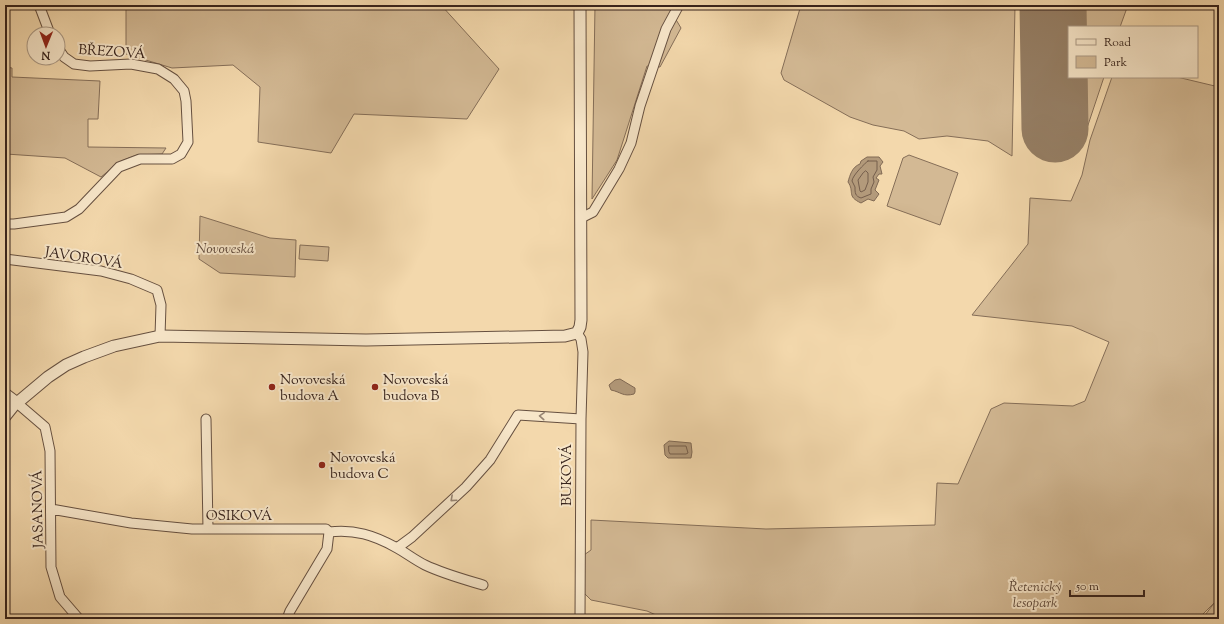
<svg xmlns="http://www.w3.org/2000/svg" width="1224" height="624" viewBox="0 0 1224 624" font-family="'Sorts Mill Goudy',serif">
<rect width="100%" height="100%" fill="#f3d8ac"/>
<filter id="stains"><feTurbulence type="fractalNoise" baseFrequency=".005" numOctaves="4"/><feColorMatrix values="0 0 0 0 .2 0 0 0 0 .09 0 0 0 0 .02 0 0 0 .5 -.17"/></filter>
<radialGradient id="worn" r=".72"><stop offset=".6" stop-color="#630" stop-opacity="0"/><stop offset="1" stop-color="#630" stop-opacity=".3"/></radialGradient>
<!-- green -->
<path fill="#d3b994" stroke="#856e58" d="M 126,5 L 441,5 L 499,69 L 467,119 L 354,114 L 331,153 L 258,142 L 260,87 L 233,65 L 172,68 L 126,54 Z
M 595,5 L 683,5 L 675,18 L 681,28 L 660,67 L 647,66 L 617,160 L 592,199 Z
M 801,5 L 1015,6 L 1012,156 L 988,141 L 947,136 L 919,139 L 904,131 L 873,125 L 850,117 L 784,80 L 781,73 Z
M 1079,5 L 1128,5 L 1120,27 L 1079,27 Z
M 5,67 L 12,68 L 12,77 L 100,81 L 98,119 L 88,119 L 88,147 L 166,148 L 162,154 L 137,155 L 121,161 L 101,177 L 65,158 L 6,154 L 5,190 Z
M 1079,77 L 1104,77 L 1080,149 Z
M 1112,77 L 1177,77 L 1219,87 L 1219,619 L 1202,619 L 1215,602 L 1198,619 L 665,619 L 647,611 L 591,600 L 584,593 L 584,555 L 591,550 L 591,520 L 766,529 L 935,525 L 937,483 L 958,484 L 991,409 L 1004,403 L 1073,406 L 1085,401 L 1109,342 L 1072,326 L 972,315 L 1028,244 L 1030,198 L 1071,201 L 1082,175 L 1090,140 Z
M 909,155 L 958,173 L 940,225 L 887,206 L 903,158 Z
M 200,216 L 270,238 L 296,240 L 295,277 L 220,273 L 199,259 Z
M 300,245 L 329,247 L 328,261 L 299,259 Z"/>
<!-- water -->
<path fill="#b39a7b" stroke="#816a55" d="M 867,157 L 879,157 L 883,162 L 880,166 L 882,174 L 879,174 L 876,178 L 879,180 L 875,190 L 879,194 L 874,201 L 868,199 L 861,203 C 846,196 855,192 848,182 C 850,175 852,167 860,164 L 861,161 Z
M 620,379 L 635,388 L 635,392 L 634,394 C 623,397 621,392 611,390 L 609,385 L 615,380 Z
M 669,441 L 691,443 L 692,452 L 691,458 L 668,458 L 665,455 L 664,445 Z"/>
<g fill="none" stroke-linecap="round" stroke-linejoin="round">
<!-- shore -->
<path stroke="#755e4c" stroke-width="1" d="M 868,161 L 877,161 L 877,170 L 873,177 L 874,182 L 871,189 L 871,194 L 861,198 C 855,196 855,193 855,187 C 854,185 853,183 852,181 C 852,176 865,163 868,161 Z
M 866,171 L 868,173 L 868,182 L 865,190 L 861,192 L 860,191 L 858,180 L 863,173 Z
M 669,446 L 686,446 L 688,453 L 686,454 L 670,454 L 669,452 Z"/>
<!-- runway -->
<path stroke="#957e64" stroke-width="67" d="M 1053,5 L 1055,129"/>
<!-- minor casing -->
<g stroke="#665040" stroke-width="11">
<path id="minor" d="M 39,5 L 50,34
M 581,218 L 593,212 L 619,169 L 631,143 L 640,106 L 666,29 L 679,5
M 5,224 L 14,224 L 66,217 L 79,209 L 119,167 L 140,159 L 172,159 L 181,154 L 188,142 L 186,101 L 184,91 L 174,79 L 158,69 L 131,64 L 90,66 L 74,64 L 64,57 L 58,48
M 5,259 L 101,271 L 131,279 L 157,290 L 161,305 L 160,336
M 577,333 L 581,339 L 583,352 L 581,419 L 580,619
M 5,418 L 17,403 L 45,427 L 50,451 L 51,567 L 60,597 L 79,619
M 206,419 L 208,529
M 51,509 L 131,523 L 192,529 L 326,529 L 329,532
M 329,532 C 354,529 374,535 397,548 C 406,553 415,560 425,565 C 444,574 463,579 483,585
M 397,548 L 412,537 L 466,487 L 490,460 L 518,415 L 581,419
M 287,619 L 290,611 L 327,549 L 329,532"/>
</g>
<!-- tertiary casing -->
<g stroke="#665040" stroke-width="13">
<path id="tertiary" d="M 5,394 L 17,403 L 48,377 L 66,365 L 84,357 L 114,346 L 160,336 L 366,340 L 565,336 L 577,333 L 580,327 L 581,320 L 580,5"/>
</g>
<!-- minor -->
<use href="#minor" stroke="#f7e6c9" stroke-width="9"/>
<!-- tertiary -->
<use href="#tertiary" stroke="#f7e6c9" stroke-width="11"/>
</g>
<!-- one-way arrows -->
<defs><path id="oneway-chevron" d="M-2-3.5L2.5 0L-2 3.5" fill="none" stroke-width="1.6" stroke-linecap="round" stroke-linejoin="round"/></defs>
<g stroke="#978472">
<use href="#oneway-chevron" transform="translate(542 416) rotate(-176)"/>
<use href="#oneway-chevron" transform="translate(453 499) rotate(138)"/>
</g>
<!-- markers -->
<g fill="#8f2418" stroke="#f7e6c9" stroke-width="1.5">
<circle cx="272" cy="387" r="4"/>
<circle cx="375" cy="387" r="4"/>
<circle cx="322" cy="465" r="4"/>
</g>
<g text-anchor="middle" stroke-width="4" stroke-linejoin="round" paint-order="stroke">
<!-- street labels -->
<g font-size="14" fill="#37231c" stroke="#f7e6c9">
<text transform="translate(112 51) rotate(4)" y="5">BŘEZOVÁ</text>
<text transform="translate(84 257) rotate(9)" y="5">JAVOROVÁ</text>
<text transform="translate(566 475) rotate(-90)" y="5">BUKOVÁ</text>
<text transform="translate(37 509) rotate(-91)" y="5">JASANOVÁ</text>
<text x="239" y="520">OSIKOVÁ</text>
</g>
<!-- park labels -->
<g font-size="14" font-style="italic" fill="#5e483a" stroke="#f7e6c9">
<text x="225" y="253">Novoveská</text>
<text x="1035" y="591">Řetenický<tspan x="1035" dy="16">lesopark</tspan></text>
</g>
<!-- poi labels -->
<g font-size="14" fill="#37231c" stroke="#f7e6c9" text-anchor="start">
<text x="280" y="384">Novoveská<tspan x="280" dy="16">budova A</tspan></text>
<text x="383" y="384">Novoveská<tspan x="383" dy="16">budova B</tspan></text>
<text x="330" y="462">Novoveská<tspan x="330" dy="16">budova C</tspan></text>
</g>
</g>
<!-- margin -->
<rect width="1224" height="624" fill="none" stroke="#f3d8ac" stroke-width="20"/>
<rect x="6" y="6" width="1212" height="612" fill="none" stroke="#37231c" stroke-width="2"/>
<rect x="10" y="10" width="1204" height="604" fill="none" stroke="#37231c"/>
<!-- legend -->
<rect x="1068" y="26" width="130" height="52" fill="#f7e6c9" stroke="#aa9884"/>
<rect x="1076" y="39" width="20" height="6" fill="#f7e6c9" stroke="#aa9884"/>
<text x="1104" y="46" font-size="12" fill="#37231c">Road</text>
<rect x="1076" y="56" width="20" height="12" fill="#d3b994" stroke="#aa9884"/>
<text x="1104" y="66" font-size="12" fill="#37231c">Park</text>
<!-- north arrow -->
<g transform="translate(46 46) rotate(181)"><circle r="19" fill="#f7e6c9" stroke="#aa9884"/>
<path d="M0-3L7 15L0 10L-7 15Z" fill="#8f2418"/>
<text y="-6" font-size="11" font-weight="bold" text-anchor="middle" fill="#37231c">N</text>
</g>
<!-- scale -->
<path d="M1070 590v6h74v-6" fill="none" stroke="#37231c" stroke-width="2"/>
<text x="1076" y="590" font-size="12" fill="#37231c" stroke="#f7e6c9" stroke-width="3" paint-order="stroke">50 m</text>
<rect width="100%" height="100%" filter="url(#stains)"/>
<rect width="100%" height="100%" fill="url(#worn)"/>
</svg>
